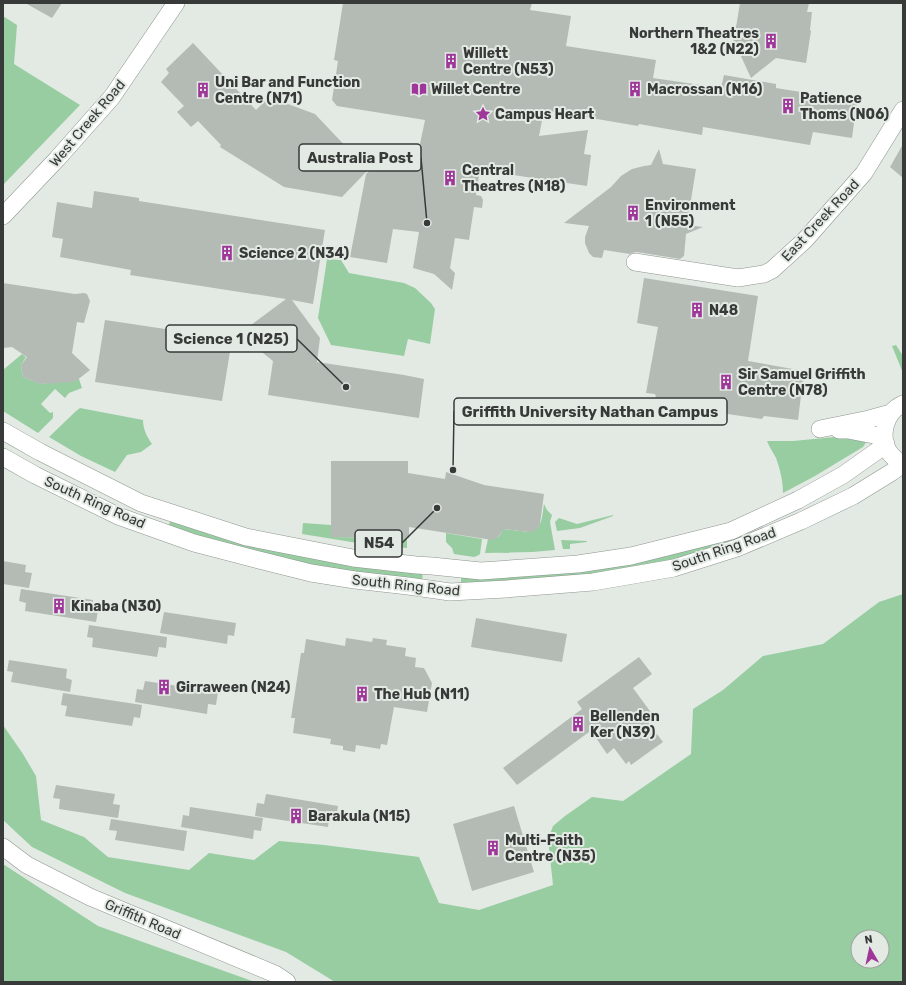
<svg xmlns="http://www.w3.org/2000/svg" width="906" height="985" viewBox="0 0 906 985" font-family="Rubik,sans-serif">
<rect width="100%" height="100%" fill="#e3eae4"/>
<!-- green -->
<path fill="#98cda2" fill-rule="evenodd" d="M 3,16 L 17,25 L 14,64 L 80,105 L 3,185 Z
M 327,259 L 341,260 L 349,273 L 404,283 L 415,288 L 431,303 L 435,309 L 430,344 L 408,339 L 404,356 L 331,345 L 318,318 Z
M 896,345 L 903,356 L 903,373 L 892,346 Z
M 22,354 L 26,357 L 21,365 L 23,377 L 41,384 L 79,379 L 82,388 L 69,393 L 65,398 L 55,389 L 41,404 L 50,413 L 53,412 L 53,418 L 38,433 L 3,411 L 3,370 Z
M 80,408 L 143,420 C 143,429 147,437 152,444 L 141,452 L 127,455 L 115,472 L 81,456 L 49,437 L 75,412 Z
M 845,436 L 866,441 L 865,444 L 863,447 L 815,476 L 783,493 C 783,481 780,469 776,458 C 773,452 769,447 767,441 L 793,441 Z
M 544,504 L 547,510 L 552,515 L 550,522 L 555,550 L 533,552 L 485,553 L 488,539 C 496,540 500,537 503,529 L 529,532 C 543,530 542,515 544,504 Z
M 613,515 L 613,516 L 580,528 L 557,531 L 555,522 L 559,518 L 577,524 Z
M 171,521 L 421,572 C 423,575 423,577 422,580 L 359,574 L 279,559 L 169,527 L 169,524 Z
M 303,523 L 331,525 L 331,537 L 407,538 L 407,548 L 370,545 L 302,534 Z
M 745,529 L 749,537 L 663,563 L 617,572 L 514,581 L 461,583 L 461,574 L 473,574 Z
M 446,533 L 482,539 L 480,554 L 477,556 L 474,557 L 454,554 L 452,548 L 446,542 Z
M 561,540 L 587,541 L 587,542 L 570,544 L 570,549 L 563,549 Z
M 903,594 L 903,982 L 335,982 L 286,952 L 125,893 L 32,847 L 3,820 L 3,725 L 23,754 L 36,776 L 41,820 L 84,837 L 108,857 L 189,870 L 209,853 L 254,860 L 279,841 L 324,845 L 419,857 L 439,903 L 479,910 L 553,885 L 548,839 L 553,826 L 565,816 L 592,797 L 623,801 L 691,754 L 693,709 L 723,690 L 763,656 L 823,644 L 879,602 ZM 858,937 L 882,937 L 882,961 L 858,961 Z
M 3,864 L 98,926 L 255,982 L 3,982 Z"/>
<!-- building -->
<path fill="#b4bbb5" d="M 25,3 L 62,3 L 52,18 Z
M 343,3 L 532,3 L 530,10 L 571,16 L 566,46 L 656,60 L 653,78 L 721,88 L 724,75 L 776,84 L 776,88 L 857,101 L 852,138 L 813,132 L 810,145 L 703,127 L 702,135 L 639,124 L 638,126 L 544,110 L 539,136 L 588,130 L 584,154 L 591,155 L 587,186 L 480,170 L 476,195 L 481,196 L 483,200 L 482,208 L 474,207 L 469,240 L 455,238 L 450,268 L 455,273 L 452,290 L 434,274 L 413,268 L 419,232 L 393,229 L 387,263 L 350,257 L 366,174 L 379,162 L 415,168 L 425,120 L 337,106 L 332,100 L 338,61 L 334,60 Z
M 740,3 L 809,3 L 807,12 L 812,12 L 810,30 L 811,31 L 806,63 L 776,58 L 751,78 L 739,52 L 732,51 Z
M 193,43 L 256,110 L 269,97 L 315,114 L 368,170 L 342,197 L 284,187 L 220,147 L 221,145 L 198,121 L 191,127 L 177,112 L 184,106 L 161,82 L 169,73 L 166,69 Z
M 903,144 L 903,178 L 890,167 Z
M 659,149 L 663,164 L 696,169 L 687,225 L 703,227 L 686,234 L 684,256 L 680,259 L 637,252 L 632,253 L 630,254 L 604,250 L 602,258 L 593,257 L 589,253 L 585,243 L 585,237 L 589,226 L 564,223 L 611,187 L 621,176 L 632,169 L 644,166 L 651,165 Z
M 94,191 L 139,198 L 139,201 L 325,230 L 313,304 L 292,300 L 320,338 L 317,362 L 404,375 L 424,379 L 419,418 L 268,395 L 273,361 L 258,349 L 251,352 L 245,348 L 243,350 L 235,337 L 286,299 L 130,275 L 131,270 L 60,257 L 63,239 L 52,237 L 57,202 L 92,208 Z
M 644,278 L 758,296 L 748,361 L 804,371 L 798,420 L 764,416 L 762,419 L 658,404 L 655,394 L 646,393 L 658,327 L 637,323 Z
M 3,283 L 75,294 L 84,293 L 87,294 L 90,301 L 84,323 L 77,322 L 72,353 L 90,370 L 76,381 L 73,382 L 40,384 L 23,377 L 21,365 L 27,357 L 12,347 L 3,348 Z
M 105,320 L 232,339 L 222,401 L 95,382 Z
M 331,461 L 408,461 L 408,473 L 445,479 L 446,472 L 484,485 L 544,494 L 540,524 L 537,529 L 532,532 L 529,532 L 504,529 L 497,538 L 492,540 L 409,527 L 409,538 L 331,537 Z
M 3,561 L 26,565 L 25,572 L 32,573 L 29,588 L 3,584 Z
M 21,589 L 93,600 L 92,610 L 98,611 L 96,622 L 25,611 L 26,603 L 19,601 Z
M 164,612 L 236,623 L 234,636 L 228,635 L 227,644 L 160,633 Z
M 476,618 L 567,634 L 562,662 L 471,647 Z
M 89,625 L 167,637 L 166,648 L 159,647 L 157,657 L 92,647 L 93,638 L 87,637 Z
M 346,638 L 372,642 L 373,638 L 387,640 L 386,645 L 406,648 L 405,656 L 416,658 L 415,667 L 424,668 L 432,683 L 427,712 L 394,707 L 387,745 L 381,744 L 380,749 L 356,745 L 355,752 L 343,750 L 343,746 L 330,744 L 331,739 L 293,733 L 295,718 L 291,718 L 301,653 L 304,653 L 306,639 L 345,646 Z
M 639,657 L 652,674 L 633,688 L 655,718 L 648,722 L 663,742 L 631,765 L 629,761 L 626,764 L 614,748 L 607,754 L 592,732 L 590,734 L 589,732 L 517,785 L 503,768 L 582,709 L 577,702 Z
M 9,660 L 67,669 L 66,678 L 72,680 L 70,692 L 11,682 L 13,672 L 7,671 Z
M 145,681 L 218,692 L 216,705 L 208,704 L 207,714 L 135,702 L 137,689 L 143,690 Z
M 63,693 L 142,705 L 140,718 L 134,717 L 132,726 L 65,716 L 67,706 L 61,705 Z
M 56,785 L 115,794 L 113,804 L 120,805 L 118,818 L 59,809 L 60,799 L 53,798 Z
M 266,794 L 338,806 L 336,819 L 329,818 L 328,827 L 255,816 L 257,803 L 264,804 Z
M 514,806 L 534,872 L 472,891 L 453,824 Z
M 190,807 L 263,818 L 261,831 L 254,830 L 253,839 L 181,827 L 183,815 L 189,816 Z
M 111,819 L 187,831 L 184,851 L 115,840 L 117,831 L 109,830 Z"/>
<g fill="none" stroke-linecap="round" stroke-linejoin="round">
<!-- minor casing -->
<g stroke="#8e958f" stroke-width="18">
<path id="minor" d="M 3,216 L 57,159 L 112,97 L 176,3
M 635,262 L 738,278 L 764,274 L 772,270 L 805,240 L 864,173 L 903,110
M 903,404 C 885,412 879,436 889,452 C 893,458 898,461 903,465
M 820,429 L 869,419 L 891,413
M 839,430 L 848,430 L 884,437
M 3,431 L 40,452 L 141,503 L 246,537 L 353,558 L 416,565 L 432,566 L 481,571 L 578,564 L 631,556 L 731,531 L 798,500 L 843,475 L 877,451 L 886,444
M 3,457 L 35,475 L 118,516 L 194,543 L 259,560 L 311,573 L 355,580 L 408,586 L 450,592 L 506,589 L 593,582 L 674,568 L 737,548 L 801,521 L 853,496 L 892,472 L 902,465
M 3,847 L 27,865 L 90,897 L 275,974 L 287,982"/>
</g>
<!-- minor -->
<use href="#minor" stroke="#fff" stroke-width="17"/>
</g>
<!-- icons -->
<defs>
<g id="building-bare" transform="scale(1.2)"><path d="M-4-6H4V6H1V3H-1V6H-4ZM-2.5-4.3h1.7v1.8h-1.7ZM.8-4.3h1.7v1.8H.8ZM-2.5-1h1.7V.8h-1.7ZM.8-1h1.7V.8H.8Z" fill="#9f3699" stroke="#e3eae4" stroke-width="2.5" paint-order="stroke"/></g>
<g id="library-bare" transform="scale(1.2)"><path d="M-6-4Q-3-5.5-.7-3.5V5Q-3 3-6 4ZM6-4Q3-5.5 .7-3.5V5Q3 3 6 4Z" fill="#9f3699" stroke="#e3eae4" stroke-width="2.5" paint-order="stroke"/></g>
<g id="sight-bare" transform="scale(1.2)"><path d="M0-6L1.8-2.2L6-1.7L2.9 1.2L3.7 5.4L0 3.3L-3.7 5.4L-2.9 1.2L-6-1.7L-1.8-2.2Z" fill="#9f3699" stroke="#e3eae4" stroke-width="2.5" paint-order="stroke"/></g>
</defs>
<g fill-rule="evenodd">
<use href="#building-bare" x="771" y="41"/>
<use href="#building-bare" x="451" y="61"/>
<use href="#library-bare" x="419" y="89"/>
<use href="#building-bare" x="635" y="89"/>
<use href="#building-bare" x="203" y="90"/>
<use href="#building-bare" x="788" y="106"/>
<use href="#sight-bare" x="483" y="114"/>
<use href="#building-bare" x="450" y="178"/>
<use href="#building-bare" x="633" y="213"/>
<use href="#building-bare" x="227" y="253"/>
<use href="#building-bare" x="697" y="310"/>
<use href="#building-bare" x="726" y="382"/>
<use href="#building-bare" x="59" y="606"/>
<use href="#building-bare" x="164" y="687"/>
<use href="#building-bare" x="362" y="694"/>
<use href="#building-bare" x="578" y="724"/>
<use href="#building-bare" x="296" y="816"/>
<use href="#building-bare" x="493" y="848"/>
</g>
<g text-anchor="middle" stroke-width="4" stroke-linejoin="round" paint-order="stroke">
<!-- poi labels -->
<g font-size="14" font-weight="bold" fill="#373a38" stroke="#e3eae4" text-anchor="start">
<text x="759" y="38" text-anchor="end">Northern Theatres<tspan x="759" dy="16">1&amp;2 (N22)</tspan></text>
<text x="463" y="58">Willett<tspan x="463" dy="16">Centre (N53)</tspan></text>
<text x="215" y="87">Uni Bar and Function<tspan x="215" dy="16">Centre (N71)</tspan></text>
<text x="431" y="94">Willet Centre</text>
<text x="647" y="94">Macrossan (N16)</text>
<text x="800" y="103">Patience<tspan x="800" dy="16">Thoms (N06)</tspan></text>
<text x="495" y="119">Campus Heart</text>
<text x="462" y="175">Central<tspan x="462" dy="16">Theatres (N18)</tspan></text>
<text x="645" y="210">Environment<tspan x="645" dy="16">1 (N55)</tspan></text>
<text x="239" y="258">Science 2 (N34)</text>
<text x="709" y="315">N48</text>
<text x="738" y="379">Sir Samuel Griffith<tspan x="738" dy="16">Centre (N78)</tspan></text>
<text x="71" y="611">Kinaba (N30)</text>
<text x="176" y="692">Girraween (N24)</text>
<text x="374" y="699">The Hub (N11)</text>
<text x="590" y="721">Bellenden<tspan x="590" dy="16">Ker (N39)</tspan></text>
<text x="308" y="821">Barakula (N15)</text>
<text x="505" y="845">Multi-Faith<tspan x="505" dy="16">Centre (N35)</tspan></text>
</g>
<!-- street labels -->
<g font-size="14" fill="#373a38" stroke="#e3eae4">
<text transform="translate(87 123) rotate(-50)" y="5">West Creek Road</text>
<text transform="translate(820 220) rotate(-47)" y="5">East Creek Road</text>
<text transform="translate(95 502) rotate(24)" y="5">South Ring Road</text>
<text transform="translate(724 549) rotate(-19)" y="5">South Ring Road</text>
<text transform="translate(406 585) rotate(6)" y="5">South Ring Road</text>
<text transform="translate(143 919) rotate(23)" y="5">Griffith Road</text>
</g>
</g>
<!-- callouts -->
<path fill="none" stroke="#373a38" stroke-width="1.5" d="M427 223L421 158M346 387L297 339M453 470L454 411M437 508L402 543"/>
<g fill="#373a38" stroke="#e3eae4" stroke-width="1.5">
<circle cx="427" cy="223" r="4"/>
<circle cx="346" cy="387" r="4"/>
<circle cx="453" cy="470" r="4"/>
<circle cx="437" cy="508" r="4"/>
</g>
<g fill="#e3eae4" stroke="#373a38" stroke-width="1.5">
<rect x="299" y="144" width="122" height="27" rx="4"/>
<rect x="166" y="325" width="131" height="27" rx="4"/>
<rect x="454" y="398" width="273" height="27" rx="4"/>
<rect x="355" y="530" width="47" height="27" rx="4"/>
</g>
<g font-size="15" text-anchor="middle" font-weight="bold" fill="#373a38">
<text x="360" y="163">Australia Post</text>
<text x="231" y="344">Science 1 (N25)</text>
<text x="590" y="417">Griffith University Nathan Campus</text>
<text x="379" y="548">N54</text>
</g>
<!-- border -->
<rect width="906" height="985" fill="none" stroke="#373a38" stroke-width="8"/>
<!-- north arrow -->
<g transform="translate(870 949) rotate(351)"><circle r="19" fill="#e3eae4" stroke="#9ea49f"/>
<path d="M0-3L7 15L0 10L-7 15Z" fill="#9f3699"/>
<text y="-6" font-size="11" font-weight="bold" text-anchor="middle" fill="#373a38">N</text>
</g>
</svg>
